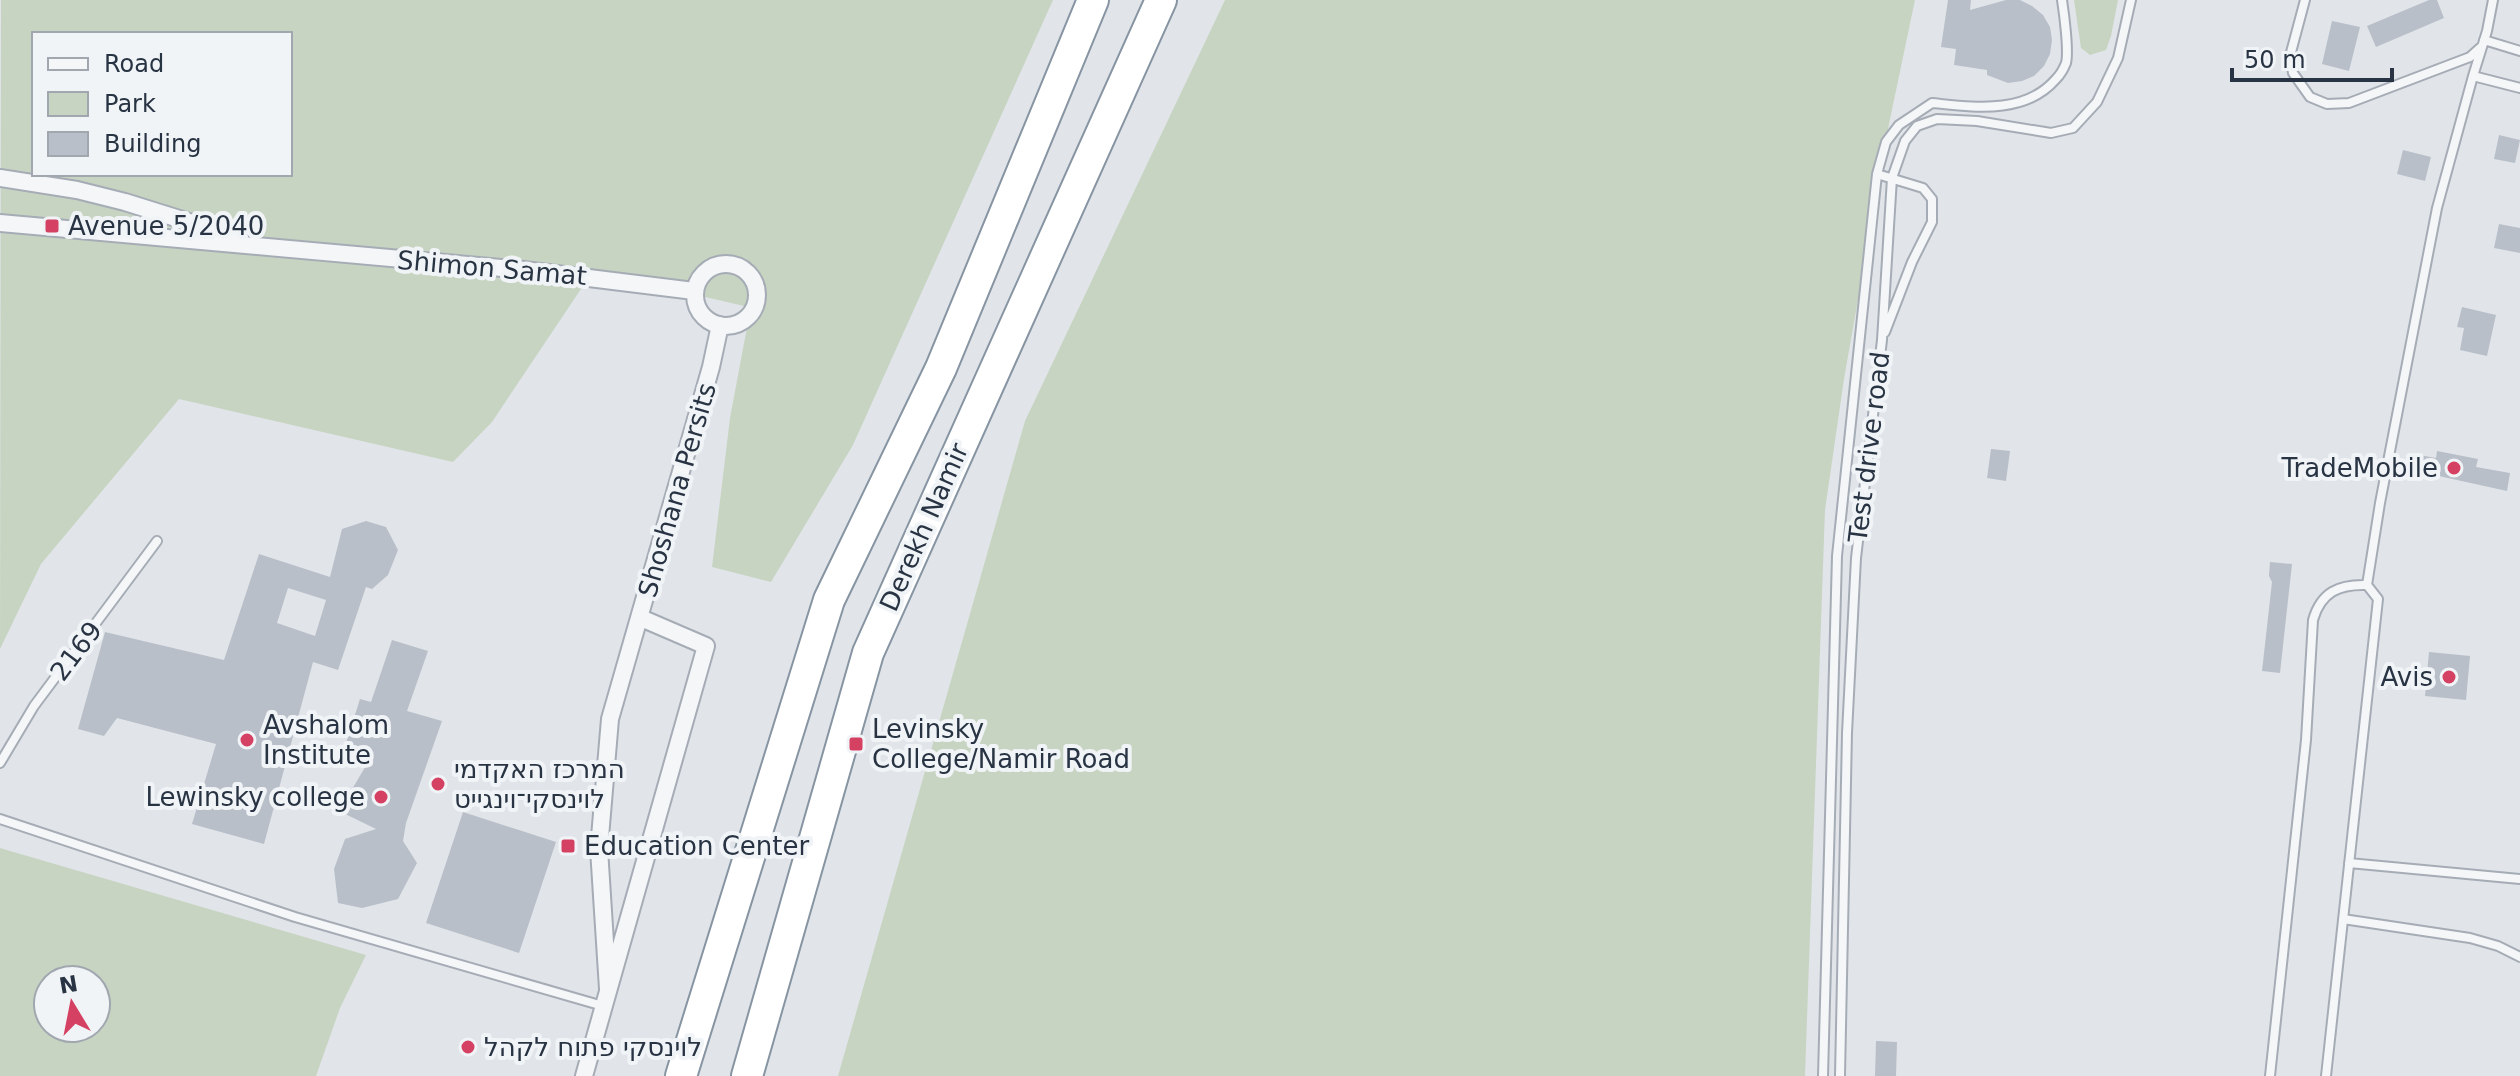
<svg xmlns="http://www.w3.org/2000/svg" width="2520" height="1076" viewBox="0 0 2520 1076" font-family="'DejaVu Sans','Noto Sans Hebrew',sans-serif">
<rect width="100%" height="100%" fill="#e1e5ea"/>
<!-- green -->
<path fill="#c8d4c2" fill-rule="evenodd" d="M 1,0 L 1053,0 L 853,445 L 771,582 L 712,567 L 730,418 L 748,322 L 744,306 L 593,271 L 492,422 L 453,462 L 179,399 L 41,564 L 0,649 ZM 34,34 L 290,34 L 290,174 L 34,174 Z
M 1225,0 L 1915,0 L 1889,124 L 1844,379 L 1825,510 L 1805,1076 L 838,1076 L 1025,421 Z
M 2074,0 L 2118,0 L 2111,36 L 2106,50 L 2090,55 L 2081,48 Z
M 0,848 L 366,955 L 340,1008 L 316,1076 L 0,1076 ZM 96,980 L 96,1028 L 48,1028 L 48,980 Z"/>
<!-- building -->
<path fill="#b8bfc8" fill-rule="evenodd" d="M 1948,0 L 1971,0 L 1970,10 L 2006,0 L 2020,0 L 2032,6 L 2043,15 L 2050,27 L 2052,40 L 2050,54 L 2044,66 L 2034,76 L 2022,81 L 2008,83 L 1987,75 L 1987,70 L 1954,65 L 1956,49 L 1941,47 Z
M 2429,0 L 2437,0 L 2444,18 L 2376,47 L 2367,26 Z
M 2332,21 L 2360,27 L 2349,71 L 2322,64 Z
M 2499,135 L 2520,140 L 2515,163 L 2494,159 Z
M 2403,150 L 2431,157 L 2425,181 L 2397,174 Z
M 2499,224 L 2520,228 L 2520,253 L 2494,248 Z
M 2462,307 L 2496,315 L 2487,356 L 2460,350 L 2464,328 L 2457,327 Z
M 1991,449 L 2010,451 L 2006,481 L 1987,478 Z
M 2437,451 L 2478,459 L 2476,467 L 2510,473 L 2507,491 L 2416,471 L 2419,455 L 2436,458 Z
M 366,521 L 386,527 L 398,550 L 388,575 L 372,589 L 366,587 L 338,670 L 313,662 L 264,844 L 192,824 L 216,744 L 117,718 L 104,736 L 78,729 L 105,632 L 224,660 L 259,554 L 330,577 L 342,529 ZM 288,588 L 326,600 L 315,636 L 277,623 Z
M 2270,562 L 2292,564 L 2280,673 L 2262,671 L 2272,582 L 2269,576 Z
M 392,640 L 428,651 L 407,711 L 442,721 L 406,823 L 403,841 L 417,863 L 398,899 L 362,908 L 338,903 L 334,869 L 345,839 L 376,829 L 339,811 L 370,759 L 342,756 L 360,699 L 371,702 Z
M 2429,652 L 2470,656 L 2466,700 L 2425,696 Z
M 463,812 L 556,842 L 519,953 L 426,923 Z
M 1876,1041 L 1897,1042 L 1896,1076 L 1875,1076 Z"/>
<g fill="none" stroke-linecap="round" stroke-linejoin="round">
<!-- lane casing -->
<g stroke="#a6acb5" stroke-width="12">
<path id="lane" d="M 2305,0 L 2290,56 L 2293,73 L 2310,97 L 2327,104 L 2349,103 L 2470,57 L 2480,48
M 2484,40 L 2520,51
M 2473,76 L 2520,88
M 1877,174 L 1923,188 L 1932,199 L 1932,222 L 1912,262 L 1885,332
M 0,763 L 34,706 L 157,541
M 0,819 L 295,917 L 603,1006
M 2349,863 L 2520,879
M 2343,919 L 2470,938 L 2498,946 L 2520,957
M 1823,1076 L 1837,556 L 1877,174 L 1886,142 L 1899,125 L 1932,103 C 1974,107 2025,115 2056,79 C 2060,75 2064,68 2066,63 C 2069,51 2064,13 2062,0
M 1840,1076 L 1847,733 L 1856,558 L 1882,340 L 1892,178 L 1905,141 L 1917,126 L 1937,119 L 1977,121 L 2051,133 L 2073,128 L 2097,102 L 2118,58 L 2131,0
M 2270,1076 L 2306,740 L 2313,620 C 2321,592 2339,584 2367,585
M 2326,1076 L 2378,599 L 2367,585 L 2380,503 L 2437,208 L 2473,76 L 2487,31 L 2493,0"/>
</g>
<!-- street casing -->
<g stroke="#a6acb5" stroke-width="20">
<path id="street" d="M 0,178 L 77,190 L 125,202 L 240,238
M 0,223 L 524,270 L 694,291
M695 295a31 31 0 1 1 62 0a31 31 0 1 1-62 0Z
M 608,989 L 599,849 L 610,719 L 711,367 L 720,325
M 584,1076 L 706,646 L 641,618"/>
</g>
<!-- highway casing -->
<g stroke="#8794a2" stroke-width="34">
<path id="highway" d="M 681,1076 L 829,600 L 941,368 L 1093,0
M 747,1076 L 868,653 L 1161,0"/>
</g>
<!-- lane -->
<use href="#lane" stroke="#f4f6f8" stroke-width="8"/>
<!-- street -->
<use href="#street" stroke="#f4f6f8" stroke-width="16"/>
<!-- highway -->
<use href="#highway" stroke="#fff" stroke-width="30"/>
</g>
<!-- markers -->
<g fill="#d44163" stroke="#f1f4f7" stroke-width="3">
<rect x="44" y="218" width="16" height="16" rx="4"/>
<circle cx="2454" cy="468" r="8"/>
<circle cx="2449" cy="677" r="8"/>
<circle cx="247" cy="740" r="8"/>
<rect x="848" y="736" width="16" height="16" rx="4"/>
<circle cx="438" cy="784" r="8"/>
<circle cx="381" cy="797" r="8"/>
<rect x="560" y="838" width="16" height="16" rx="4"/>
<circle cx="468" cy="1047" r="8"/>
</g>
<g text-anchor="middle" stroke-width="8" stroke-linejoin="round" paint-order="stroke">
<!-- poi labels -->
<g font-size="26" fill="#283443" stroke="#f1f4f7" text-anchor="start">
<text x="68" y="235">Avenue 5/2040</text>
<text x="2438" y="477" text-anchor="end">TradeMobile</text>
<text x="2433" y="686" text-anchor="end">Avis</text>
<text x="263" y="734">Avshalom<tspan x="263" dy="30">Institute</tspan></text>
<text x="872" y="738">Levinsky<tspan x="872" dy="30">College/Namir Road</tspan></text>
<text x="454" y="778">המרכז האקדמי<tspan x="454" dy="30">לוינסקי־וינגייט</tspan></text>
<text x="365" y="806" text-anchor="end">Lewinsky college</text>
<text x="584" y="855">Education Center</text>
<text x="484" y="1056">לוינסקי פתוח לקהל</text>
</g>
<!-- street labels -->
<g font-size="26" fill="#283443" stroke="#f1f4f7">
<text transform="translate(492 268) rotate(5)" y="9">Shimon Samat</text>
<text transform="translate(1869 447) rotate(-83)" y="9">Test drive road</text>
<text transform="translate(677 490) rotate(-74)" y="9">Shoshana Persits</text>
<text transform="translate(924 527) rotate(-66)" y="9">Derekh Namir</text>
<text transform="translate(76 651) rotate(-53)" y="9">2169</text>
</g>
</g>
<!-- legend -->
<rect x="32" y="32" width="260" height="144" fill="#f1f4f7" stroke="#a1a7af" stroke-width="2"/>
<rect x="48" y="58" width="40" height="12" fill="#f4f6f8" stroke="#a1a7af" stroke-width="2"/>
<text x="104" y="72" font-size="24" fill="#283443">Road</text>
<rect x="48" y="92" width="40" height="24" fill="#c8d4c2" stroke="#a1a7af" stroke-width="2"/>
<text x="104" y="112" font-size="24" fill="#283443">Park</text>
<rect x="48" y="132" width="40" height="24" fill="#b8bfc8" stroke="#a1a7af" stroke-width="2"/>
<text x="104" y="152" font-size="24" fill="#283443">Building</text>
<!-- north arrow -->
<g transform="translate(72 1004) rotate(350)"><circle r="38" fill="#f1f4f7" stroke="#a1a7af" stroke-width="2"/>
<path d="M0-6L14 30L0 20L-14 30Z" fill="#d44163"/>
<text y="-12" font-size="22" font-weight="bold" text-anchor="middle" fill="#283443">N</text>
</g>
<!-- scale -->
<path d="M2232 68v12h160v-12" fill="none" stroke="#283443" stroke-width="4"/>
<text x="2244" y="68" font-size="24" fill="#283443" stroke="#f1f4f7" stroke-width="6" paint-order="stroke">50 m</text>
</svg>
